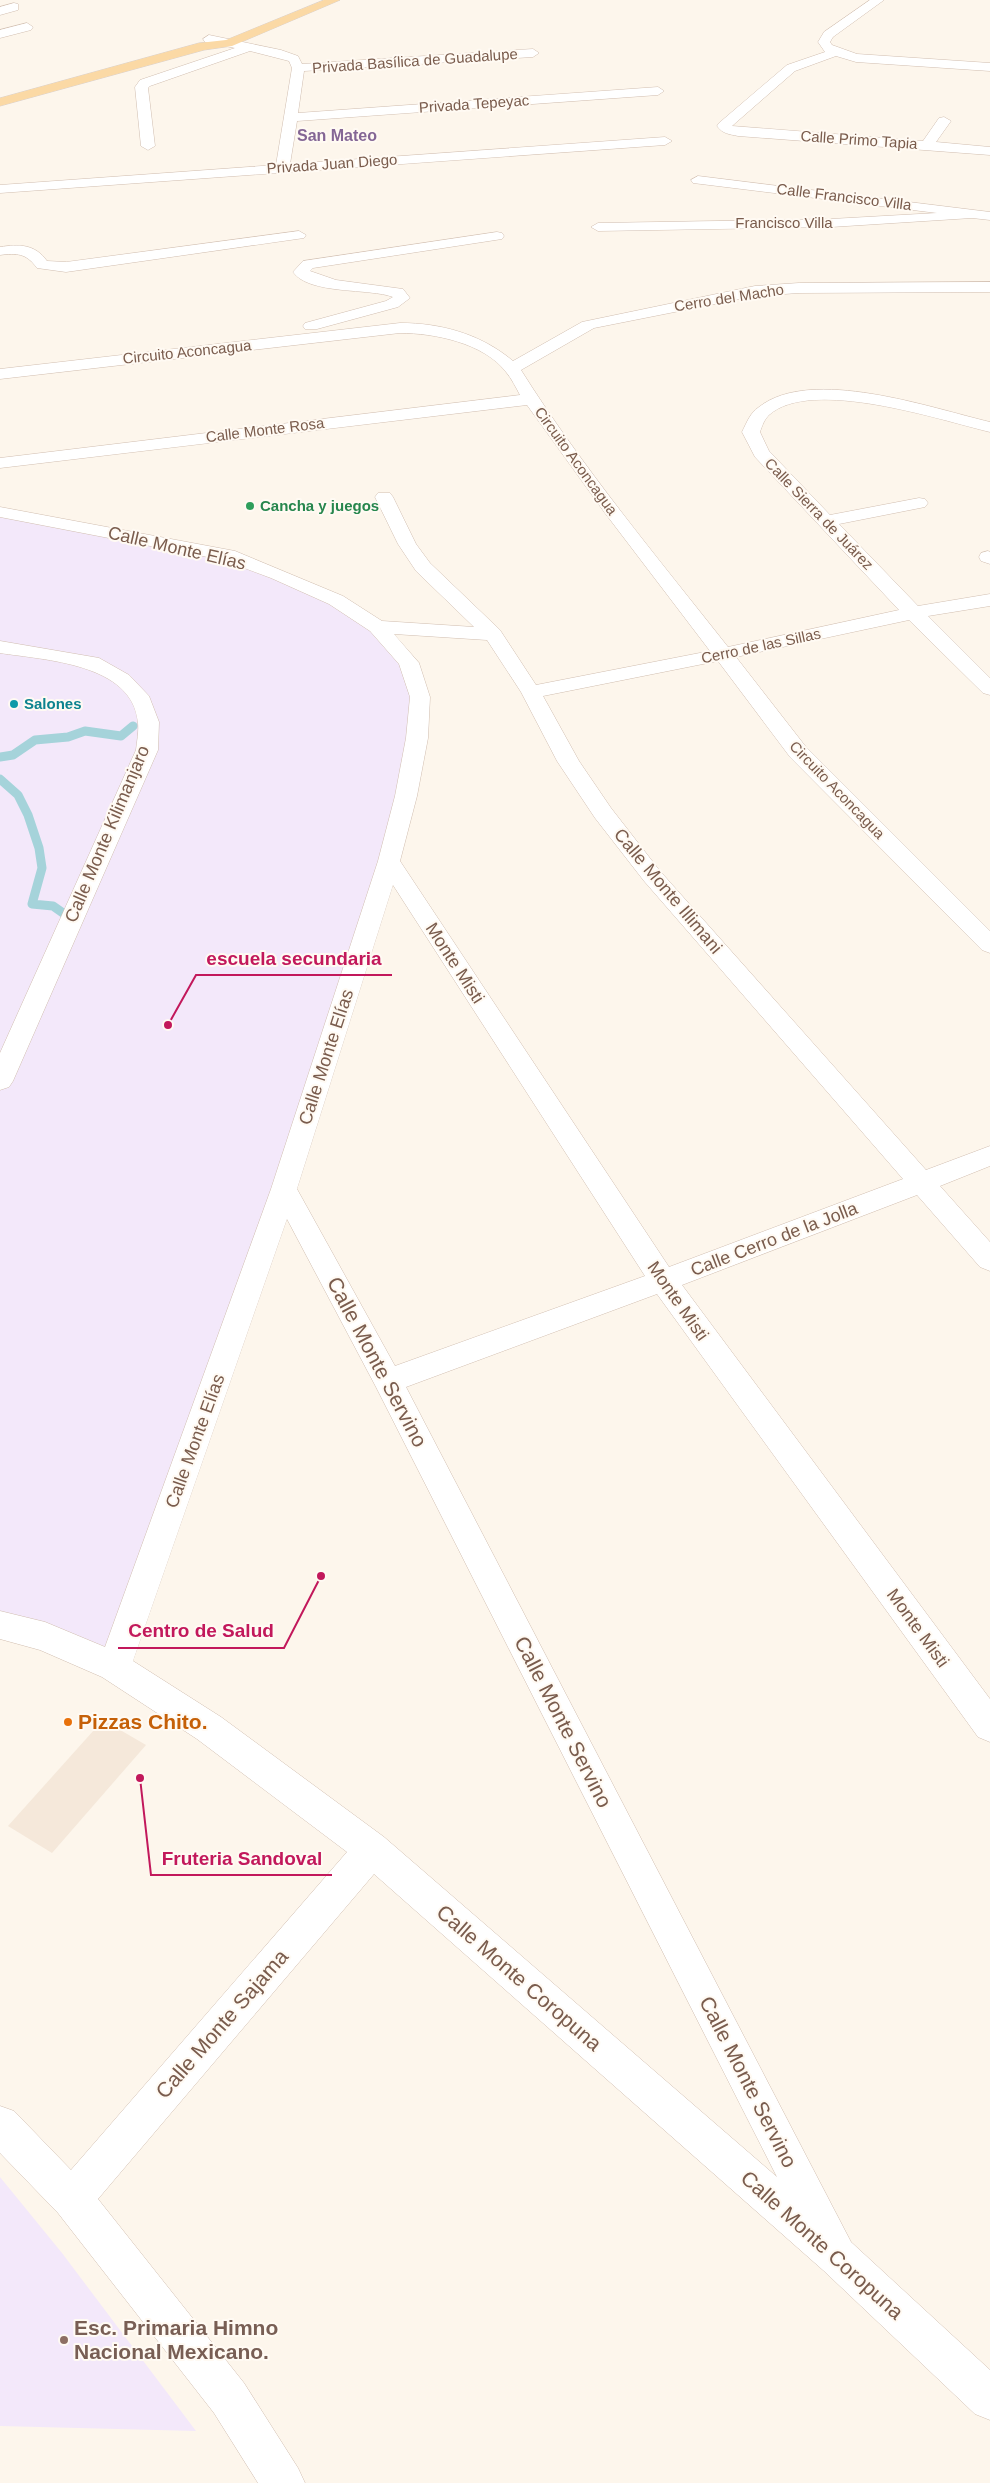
<svg xmlns="http://www.w3.org/2000/svg" width="990" height="2483" viewBox="0 0 990 2483" font-family="Arial,sans-serif">
<rect width="100%" height="100%" fill="#fdf6ec"/>
<!-- residential -->
<path fill="#f5e8da" d="M 103,1720 L 146,1745 L 52,1853 L 8,1826 Z"/>
<!-- education -->
<path fill="#f3e8fa" d="M 0,512 L 228,555 L 377,627 L 420,697 L 406,796 L 114,1667 L 0,1625 Z
M 0,2177 L 62,2253 L 196,2431 L 0,2426 Z"/>
<g fill="none" stroke-linecap="round" stroke-linejoin="round">
<!-- stream -->
<path stroke="#a5d3da" stroke-width="9" d="M 0,757 L 13,755 L 35,740 L 68,737 L 85,731 L 121,736 L 133,726
M 0,779 L 18,795 L 28,815 L 39,848 L 42,868 L 32,904 L 53,906 L 63,913"/>
<!-- minor casing -->
<g stroke="#d1beb0" stroke-width="1">
<path id="minor" d="M 870,0 L 884,0 L 833,37 L 830,42 L 832,45 L 857,54 L 990,63 L 990,71 L 856,62 L 836,56 L 795,71 L 732,126 L 923,141 L 939,118 L 944,117 L 951,121 L 936,142 L 990,147 L 990,155 L 738,136 C 729,134 723,134 717,126 L 719,123 L 787,65 L 825,52 L 818,42 L 824,32 Z
M 14,3 L 18,4 L 18,10 L 0,15 L 0,7 Z
M 27,23 L 33,27 L 31,30 L 0,38 L 0,30 Z
M 209,35 L 281,50 L 298,56 L 302,64 L 533,49 L 539,53 L 533,57 L 304,71 L 298,113 L 658,87 L 664,91 L 658,95 L 297,121 L 290,164 L 665,137 L 672,141 L 665,145 L 0,193 L 0,185 L 276,165 L 292,68 L 289,61 L 250,51 L 150,86 L 148,88 L 155,146 L 148,150 L 141,146 L 135,87 L 140,80 L 235,48 L 205,42 L 203,39 Z
M 698,176 L 990,212 L 990,220 L 972,218 L 831,227 L 598,231 L 591,227 L 598,223 L 831,219 L 937,213 L 693,183 L 691,180 Z
M 299,231 L 306,235 L 304,238 L 66,272 L 37,268 C 26,253 17,253 0,255 L 0,247 C 19,244 35,244 47,261 L 66,262 Z
M 497,232 L 502,233 L 504,236 L 502,239 L 313,268 L 310,271 L 336,280 L 403,289 L 410,298 L 398,307 L 317,329 L 305,329 L 303,326 L 305,323 L 386,301 L 393,297 C 370,288 309,295 293,272 L 303,261 Z
M 990,282 L 990,292 L 799,293 L 755,296 L 594,328 L 521,370 C 582,467 657,557 728,647 L 899,610 L 755,457 L 742,432 C 747,422 750,413 759,407 C 811,366 931,408 990,422 L 990,432 C 940,420 811,377 769,415 C 764,420 762,426 760,432 L 769,451 L 830,515 L 919,498 L 925,499 L 928,503 L 925,507 L 839,524 L 918,606 L 990,594 L 990,606 L 928,616 L 990,678 L 990,695 L 983,693 L 909,620 L 736,657 L 806,747 L 990,931 L 990,953 L 982,950 L 790,757 L 718,661 L 543,696 L 579,761 L 611,808 L 660,871 L 926,1170 L 990,1146 L 990,1166 L 940,1186 L 990,1242 L 990,1271 L 980,1267 L 917,1195 L 682,1285 L 990,1699 L 990,1742 L 978,1737 L 657,1294 L 406,1387 L 851,2242 L 990,2370 L 990,2420 L 975,2414 L 824,2271 L 374,1874 L 98,2199 L 244,2383 L 298,2468 L 305,2483 L 258,2483 L 214,2413 L 58,2213 L 0,2153 L 0,2106 L 14,2111 L 71,2170 L 347,1852 L 197,1739 L 102,1677 L 40,1650 L 0,1639 L 0,1611 L 45,1622 L 105,1647 L 271,1189 L 378,861 L 395,796 L 406,738 L 410,697 L 399,664 L 370,631 L 329,604 L 271,578 L 223,560 L 0,517 L 0,507 L 235,551 L 343,596 L 382,621 L 474,627 L 416,571 L 398,544 L 375,497 L 378,493 L 390,493 L 393,497 L 416,544 L 430,563 L 500,630 L 536,685 L 710,651 L 605,513 L 527,405 L 0,468 L 0,458 L 520,395 C 516,388 512,379 506,372 C 484,343 434,333 400,333 L 0,379 L 0,369 L 400,323 C 441,323 481,334 513,361 L 582,322 L 755,286 L 799,283 ZM 394,634 L 487,640 L 521,692 L 557,761 L 595,818 L 644,881 L 903,1179 L 669,1267 L 400,861 L 417,796 L 428,738 L 430,697 L 419,663 ZM 393,885 L 645,1276 L 395,1366 L 297,1189 ZM 287,1219 L 376,1387 L 777,2177 L 384,1837 L 221,1717 L 133,1661 Z
M 988,551 L 990,552 L 990,564 L 981,561 L 979,557 L 981,553 Z
M 0,641 L 99,658 L 129,675 L 149,696 L 159,722 L 158,750 L 13,1081 L 9,1087 L 0,1090 L 0,1053 L 136,750 C 137,741 139,731 138,723 C 133,663 44,660 0,653 Z"/>
</g>
<!-- major casing -->
<g stroke="#dad1cd" stroke-width="1">
<path id="major" d="M 324,0 L 340,0 L 232,46 L 204,50 L 0,106 L 0,98 L 199,43 L 226,40 Z"/>
</g>
<!-- minor -->
<use href="#minor" fill="#fff" fill-rule="evenodd"/>
<!-- major -->
<use href="#major" fill="#fbd9a5" fill-rule="evenodd"/>
</g>
<!-- markers -->
<circle fill="#2e9e5b" stroke="#fffaf3" stroke-width="2" cx="250" cy="506" r="5"/>
<circle fill="#0f9aa8" stroke="#fffaf3" stroke-width="2" cx="14" cy="704" r="5"/>
<circle fill="#e8710a" stroke="#fffaf3" stroke-width="2" cx="68" cy="1722" r="5"/>
<circle fill="#8d6e63" stroke="#fffaf3" stroke-width="2" cx="64" cy="2340" r="5"/>
<g text-anchor="middle" stroke-width="4" stroke-linejoin="round" paint-order="stroke">
<!-- far-street labels -->
<g font-size="15" fill="#7a5c4d" stroke="#fffaf3">
<text transform="translate(415 61) rotate(-4)" y="5">Privada Basílica de Guadalupe</text>
<text transform="translate(474 104) rotate(-4)" y="5">Privada Tepeyac</text>
<text transform="translate(859 140) rotate(4)" y="5">Calle Primo Tapia</text>
<text transform="translate(332 164) rotate(-4)" y="5">Privada Juan Diego</text>
<text transform="translate(844 197) rotate(7)" y="5">Calle Francisco Villa</text>
<text x="784" y="228">Francisco Villa</text>
<text transform="translate(729 298) rotate(-9)" y="5">Cerro del Macho</text>
<text transform="translate(187 352) rotate(-6)" y="5">Circuito Aconcagua</text>
<text transform="translate(265 430) rotate(-7)" y="5">Calle Monte Rosa</text>
<text transform="translate(576 461) rotate(54)" y="5">Circuito Aconcagua</text>
<text transform="translate(819 514) rotate(46)" y="5">Calle Sierra de Juárez</text>
<text transform="translate(761 646) rotate(-12)" y="5">Cerro de las Sillas</text>
<text transform="translate(837 790) rotate(46)" y="5">Circuito Aconcagua</text>
</g>
<!-- far-leisure labels -->
<g font-size="15" font-weight="bold" fill="#27864d" stroke="#fffaf3" text-anchor="start">
<text x="260" y="511">Cancha y juegos</text>
</g>
<!-- far-culture labels -->
<g font-size="15" font-weight="bold" fill="#0d838f" stroke="#fffaf3" text-anchor="start">
<text x="24" y="709">Salones</text>
</g>
<!-- far-neighbourhood labels -->
<g font-size="16" font-weight="bold" fill="#846695" stroke="#fffaf3">
<text x="337" y="141">San Mateo</text>
</g>
<!-- street labels -->
<g font-size="18" fill="#7a5c4d" stroke="#fffaf3">
<text transform="translate(177 548) rotate(13)" y="6">Calle Monte Elías</text>
<text transform="translate(107 834) rotate(-67)" y="6">Calle Monte Kilimanjaro</text>
<text transform="translate(668 891) rotate(50)" y="6">Calle Monte Illimani</text>
<text transform="translate(455 963) rotate(57)" y="6">Monte Misti</text>
<text transform="translate(326 1057) rotate(-72)" y="6">Calle Monte Elías</text>
<text transform="translate(774 1239) rotate(-21)" y="6">Calle Cerro de la Jolla</text>
<text transform="translate(678 1301) rotate(55)" y="6">Monte Misti</text>
<text transform="translate(195 1441) rotate(-70)" y="6">Calle Monte Elías</text>
<text transform="translate(918 1628) rotate(54)" y="6">Monte Misti</text>
</g>
<!-- near-street labels -->
<g font-size="21" fill="#7a5c4d" stroke="#fffaf3">
<text transform="translate(377 1362) rotate(62)" y="7">Calle Monte Servino</text>
<text transform="translate(563 1722) rotate(63)" y="7">Calle Monte Servino</text>
<text transform="translate(519 1978) rotate(41)" y="7">Calle Monte Coropuna</text>
<text transform="translate(222 2024) rotate(-49)" y="7">Calle Monte Sajama</text>
<text transform="translate(748 2082) rotate(63)" y="7">Calle Monte Servino</text>
<text transform="translate(822 2245) rotate(42)" y="7">Calle Monte Coropuna</text>
</g>
<!-- near-food labels -->
<g font-size="21" font-weight="bold" fill="#c56008" stroke="#fffaf3" text-anchor="start">
<text x="78" y="1729">Pizzas Chito.</text>
</g>
<!-- near-education labels -->
<g font-size="21" font-weight="bold" fill="#785e54" stroke="#fffaf3" text-anchor="start">
<text x="74" y="2335">Esc. Primaria Himno<tspan x="74" dy="24">Nacional Mexicano.</tspan></text>
</g>
</g>
<!-- callouts -->
<path fill="none" stroke="#c2185b" stroke-width="2" d="M168 1025L196 975H392M321 1576L284 1648H118M140 1778L151 1875H332"/>
<g fill="#c2185b" stroke="#fffaf3" stroke-width="2">
<circle cx="168" cy="1025" r="5"/>
<circle cx="321" cy="1576" r="5"/>
<circle cx="140" cy="1778" r="5"/>
</g>
<g font-size="19" text-anchor="middle" font-weight="bold" fill="#c2185b" stroke="#fffaf3" stroke-width="4" stroke-linejoin="round" paint-order="stroke">
<text x="294" y="965">escuela secundaria</text>
<text x="201" y="1637">Centro de Salud</text>
<text x="242" y="1865">Fruteria Sandoval</text>
</g>
</svg>
